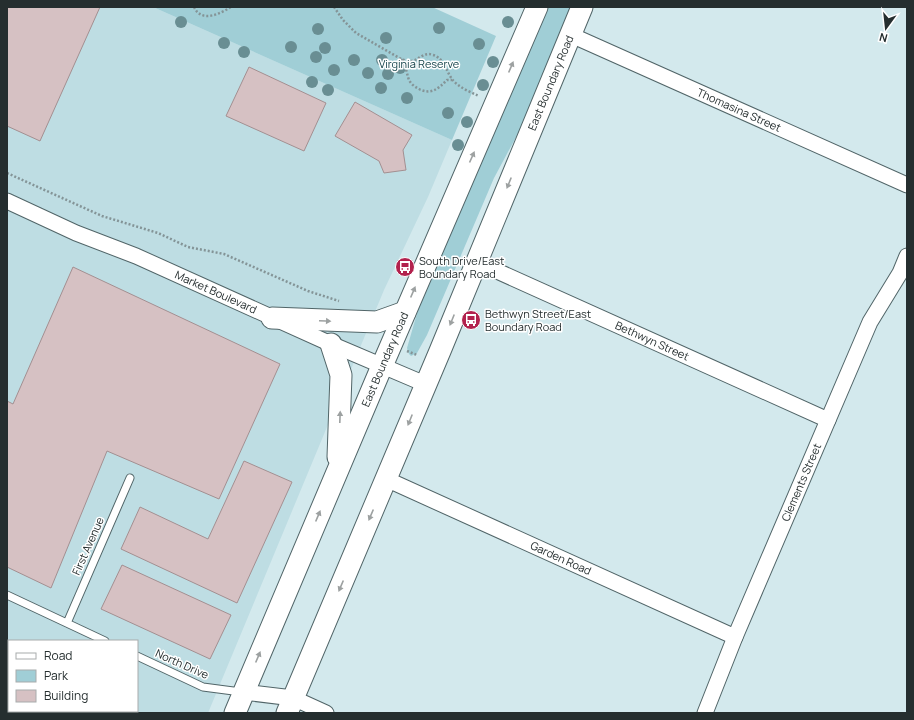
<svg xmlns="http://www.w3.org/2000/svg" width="914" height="720" viewBox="0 0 914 720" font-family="Manrope,sans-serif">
<rect width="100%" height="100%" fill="#d3e9ed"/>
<!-- built -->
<path fill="#bedde3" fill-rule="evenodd" d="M 7,7 L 153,7 L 452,140 L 428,197 L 384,290 L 208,713 L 7,713 ZM 9,641 L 137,641 L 137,711 L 9,711 Z"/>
<!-- green -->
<path fill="#a0ced6" d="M 153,7 L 432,7 L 496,36 L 452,140 Z
M 546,7 L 573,7 L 521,128 L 494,178 L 427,335 L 417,353 L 411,356 L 409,354 L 407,348 L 418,310 Z"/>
<!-- building -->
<path fill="#d6c1c3" stroke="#a38f91" d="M 7,7 L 100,7 L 40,141 L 7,126 Z
M 249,67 L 326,103 L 304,151 L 226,116 Z
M 355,102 L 412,135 L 403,150 L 406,170 L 384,173 L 379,161 L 335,136 Z
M 73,267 L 280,364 L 219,499 L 107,451 L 51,588 L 7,567 L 7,401 L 13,404 Z
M 244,461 L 292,482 L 237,603 L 121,549 L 140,507 L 208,539 Z
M 122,565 L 231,615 L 210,659 L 101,609 Z"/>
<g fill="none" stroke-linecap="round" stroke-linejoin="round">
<!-- service casing -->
<g stroke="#516568" stroke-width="9">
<path id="service" d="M 7,595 L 105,641
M 67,623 L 130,478
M 137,656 L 203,687 L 241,692
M 7,704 L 9,705
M 22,711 L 26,713"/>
</g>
<!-- minor casing -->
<g stroke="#516568" stroke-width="17">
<g id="minor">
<path id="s1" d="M 571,35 L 907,185"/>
<path id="s2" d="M 7,201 L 76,233 L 136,256 L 331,344 L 425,384"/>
<path id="s3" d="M 477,262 L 828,420"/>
<path id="s4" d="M 386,479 L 735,637"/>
<path d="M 243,692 L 293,698 L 326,713"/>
<path id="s5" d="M 705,713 L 735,637 L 870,322 L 900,273 L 907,256"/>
</g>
</g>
<!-- secondary casing -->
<g stroke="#516568" stroke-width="23">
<g id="secondary">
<path d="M 272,318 L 377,322 L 405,312"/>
<path d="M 331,344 L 341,375 L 338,457"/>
<path id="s6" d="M 235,713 L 382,366 L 537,7"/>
<path id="s7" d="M 287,713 L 440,351 L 582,7"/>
</g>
</g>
<!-- path -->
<path stroke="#849497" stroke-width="2.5" stroke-dasharray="2 2" stroke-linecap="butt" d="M 194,7 C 201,23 220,14 231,7
M 334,7 L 343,20 L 356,33 L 401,59 C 404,60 407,61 410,61 C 419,61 423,51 433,55 C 444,58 446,71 452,79 C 458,87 470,92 479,96
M 401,59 C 407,67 406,72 409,80 C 411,84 415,87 419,89 C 431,95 438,89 447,80 L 452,80
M 7,173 L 102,216 L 158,233 L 188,247 L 224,254 L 308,291 L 339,301
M 407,351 L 417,355"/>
<!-- service -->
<use href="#service" stroke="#fff" stroke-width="7"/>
<!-- minor -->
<use href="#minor" stroke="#fff" stroke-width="15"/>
<!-- secondary -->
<use href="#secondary" stroke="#fff" stroke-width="21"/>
</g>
<!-- trees -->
<g fill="#698e93">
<circle cx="181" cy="22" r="6"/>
<circle cx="508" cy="22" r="6"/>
<circle cx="439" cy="28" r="6"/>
<circle cx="318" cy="29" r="6"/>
<circle cx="386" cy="38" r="6"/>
<circle cx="224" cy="43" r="6"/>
<circle cx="479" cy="44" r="6"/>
<circle cx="291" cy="47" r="6"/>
<circle cx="325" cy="48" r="6"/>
<circle cx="244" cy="52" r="6"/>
<circle cx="316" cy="57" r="6"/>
<circle cx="354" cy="60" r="6"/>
<circle cx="382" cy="60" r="6"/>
<circle cx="493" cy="62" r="6"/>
<circle cx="400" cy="68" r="6"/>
<circle cx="334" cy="70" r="6"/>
<circle cx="368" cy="73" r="6"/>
<circle cx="388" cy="74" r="6"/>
<circle cx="312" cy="82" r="6"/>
<circle cx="483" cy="85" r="6"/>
<circle cx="381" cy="88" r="6"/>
<circle cx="328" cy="90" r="6"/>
<circle cx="407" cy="98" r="6"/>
<circle cx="448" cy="113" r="6"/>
<circle cx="467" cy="122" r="6"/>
<circle cx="458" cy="145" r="6"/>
</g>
<!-- one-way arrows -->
<defs><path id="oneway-solid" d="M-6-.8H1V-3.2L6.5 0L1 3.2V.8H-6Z"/></defs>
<g fill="#9da1a1">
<use href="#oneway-solid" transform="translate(511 67) rotate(-67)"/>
<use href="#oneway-solid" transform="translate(472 157) rotate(-66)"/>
<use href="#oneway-solid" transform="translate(509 183) rotate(112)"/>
<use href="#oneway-solid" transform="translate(413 292) rotate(-67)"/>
<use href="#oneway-solid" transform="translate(452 320) rotate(112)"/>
<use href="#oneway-solid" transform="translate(325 321) rotate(3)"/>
<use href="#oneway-solid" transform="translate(340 417) rotate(-88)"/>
<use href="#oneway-solid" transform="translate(410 420) rotate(112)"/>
<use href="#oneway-solid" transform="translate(371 515) rotate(113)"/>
<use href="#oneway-solid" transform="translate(318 516) rotate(-67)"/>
<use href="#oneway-solid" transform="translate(341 586) rotate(113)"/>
<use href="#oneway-solid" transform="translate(258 657) rotate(-67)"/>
</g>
<!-- icons -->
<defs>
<g id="bus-disc" transform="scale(1)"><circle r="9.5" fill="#b2214d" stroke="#fff"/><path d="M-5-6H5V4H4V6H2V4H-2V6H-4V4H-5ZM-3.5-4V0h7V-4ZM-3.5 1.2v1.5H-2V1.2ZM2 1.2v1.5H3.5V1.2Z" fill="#fff"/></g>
</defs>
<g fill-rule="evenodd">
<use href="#bus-disc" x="405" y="267"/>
<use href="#bus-disc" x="471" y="320"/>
</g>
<g text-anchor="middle" stroke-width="3" stroke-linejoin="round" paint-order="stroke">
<!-- park labels -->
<g font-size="11" fill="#13434a" stroke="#fff">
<text x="419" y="68">Virginia Reserve</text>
</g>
<!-- street labels -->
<g font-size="11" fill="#252e2f" stroke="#fff">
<text dy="4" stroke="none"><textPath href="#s7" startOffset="683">East Boundary Road</textPath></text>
<text dy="4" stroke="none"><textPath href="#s1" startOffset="184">Thomasina Street</textPath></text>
<text dy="4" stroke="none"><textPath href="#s2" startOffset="228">Market Boulevard</textPath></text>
<text dy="4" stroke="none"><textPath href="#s3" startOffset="192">Bethwyn Street</textPath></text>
<text dy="4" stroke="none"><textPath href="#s6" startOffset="384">East Boundary Road</textPath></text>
<text dy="4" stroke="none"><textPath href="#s5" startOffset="250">Clements Street</textPath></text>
<text transform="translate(88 546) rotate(-66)" y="4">First Avenue</text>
<text dy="4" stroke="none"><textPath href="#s4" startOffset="192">Garden Road</textPath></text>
<text transform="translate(182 664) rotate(24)" y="4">North Drive</text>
</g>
<!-- poi labels -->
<g font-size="11" fill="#252e2f" stroke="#fff" text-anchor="start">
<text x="419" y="265">South Drive/East<tspan x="419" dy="13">Boundary Road</tspan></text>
<text x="485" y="318">Bethwyn Street/East<tspan x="485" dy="13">Boundary Road</tspan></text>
</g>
</g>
<!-- border -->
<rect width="914" height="720" fill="none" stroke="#252e2f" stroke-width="16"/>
<!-- legend -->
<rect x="8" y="640" width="130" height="72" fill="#ffffff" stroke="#a8abac"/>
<rect x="16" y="653" width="20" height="6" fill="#ffffff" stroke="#a8abac"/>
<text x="44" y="660" font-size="12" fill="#252e2f">Road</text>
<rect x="16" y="670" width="20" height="12" fill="#a0ced6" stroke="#a8abac"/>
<text x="44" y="680" font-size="12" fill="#252e2f">Park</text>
<rect x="16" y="690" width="20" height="12" fill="#d6c1c3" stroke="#a8abac"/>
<text x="44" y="700" font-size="12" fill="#252e2f">Building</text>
<!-- north arrow -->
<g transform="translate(886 28) rotate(195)" stroke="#ffffff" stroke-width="3" paint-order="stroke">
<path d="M0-3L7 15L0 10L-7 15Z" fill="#252e2f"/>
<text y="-6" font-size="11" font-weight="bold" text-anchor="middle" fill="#252e2f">N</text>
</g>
</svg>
